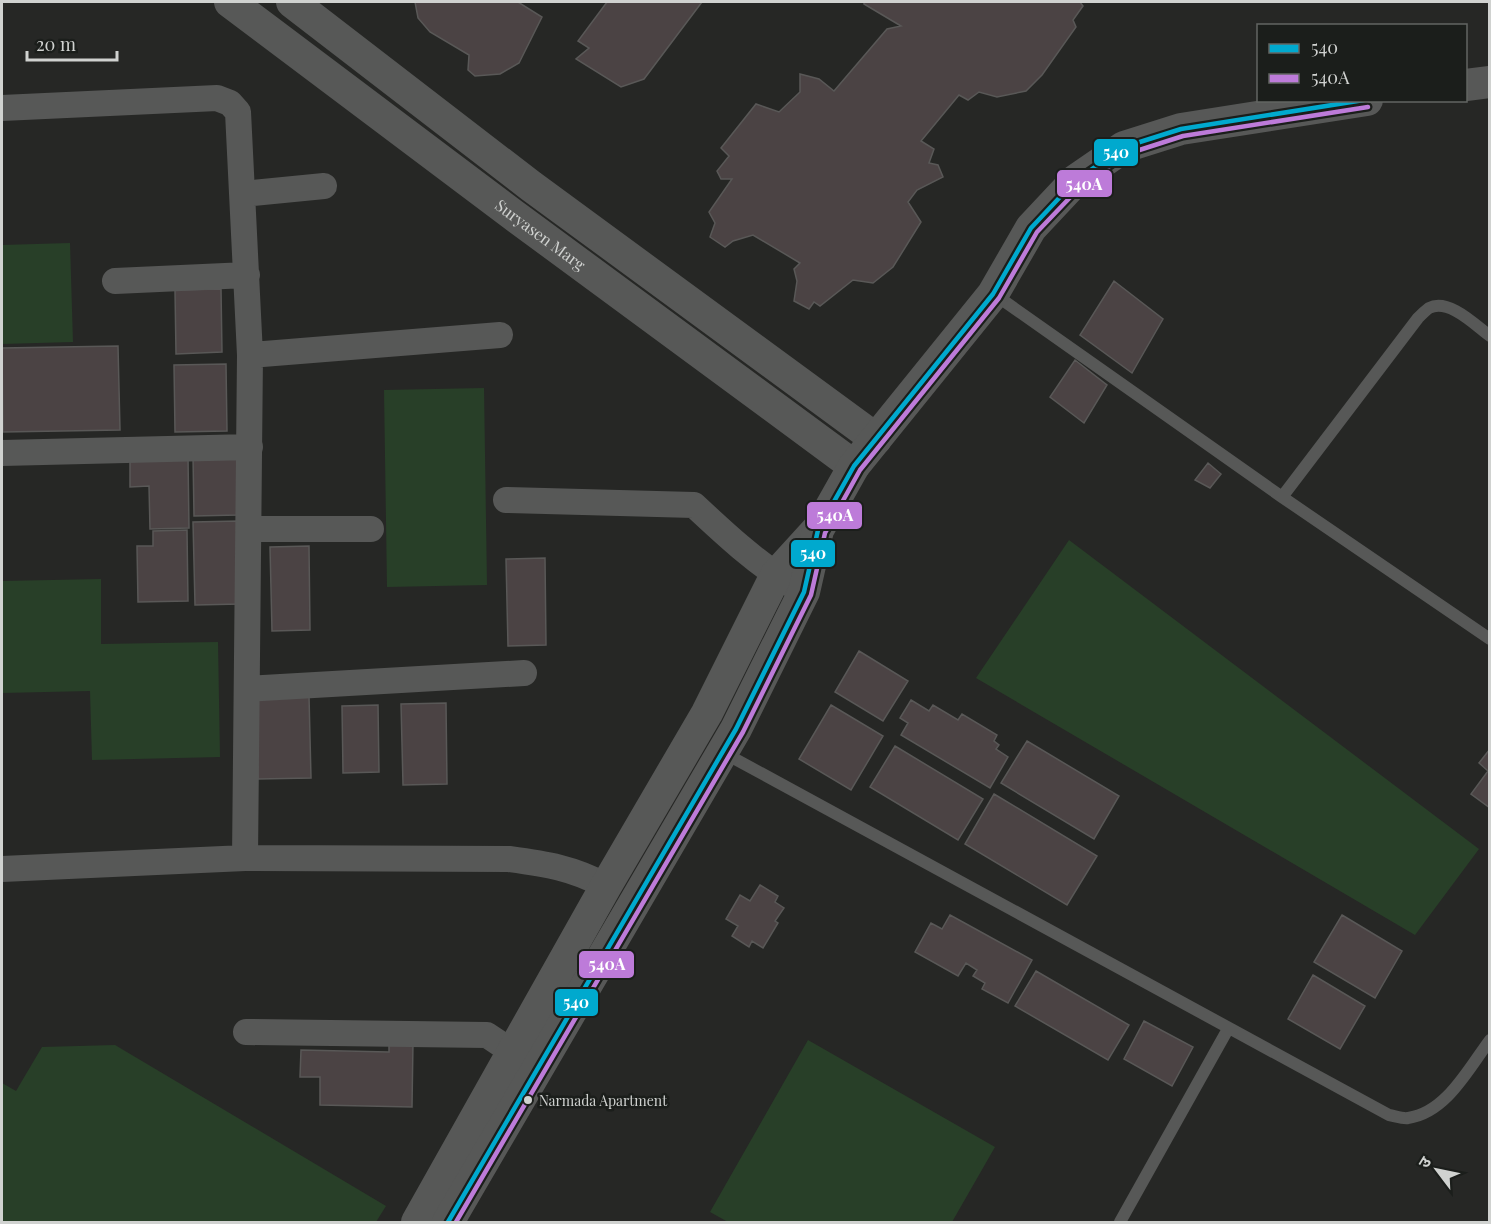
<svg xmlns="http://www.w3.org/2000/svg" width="1491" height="1224" viewBox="0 0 1491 1224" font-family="'Playfair Display','Noto Sans Devanagari',serif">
<rect width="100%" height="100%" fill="#262725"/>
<!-- green -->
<path fill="#283f28" d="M 70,243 L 73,342 L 2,344 L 2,245 Z
M 484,388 L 487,585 L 387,587 L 384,390 Z
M 1069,540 L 1479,849 L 1415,935 L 976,678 Z
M 101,579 L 101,644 L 218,642 L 220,757 L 92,760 L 90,691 L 2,693 L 2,581 Z
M 808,1040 L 995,1147 L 952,1222 L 728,1222 L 710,1212 Z
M 115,1045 L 386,1206 L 376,1222 L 2,1222 L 2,1083 L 16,1091 L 42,1047 Z"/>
<!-- building -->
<path fill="#4b4344" stroke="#595857" stroke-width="1.5" d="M 415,2 L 518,2 L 542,17 L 519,63 L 500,74 L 475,76 L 468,70 L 469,55 L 430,32 L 418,18 Z
M 607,2 L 702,2 L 644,79 L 621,87 L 576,59 L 589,48 L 578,41 Z
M 864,2 L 1080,2 L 1083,6 L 1073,20 L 1076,27 L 1042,75 L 1026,91 L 997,97 L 979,92 L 968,100 L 959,95 L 921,141 L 934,149 L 929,163 L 938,165 L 943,177 L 917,190 L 908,202 L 921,222 L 893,267 L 873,283 L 853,280 L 820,306 L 814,302 L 809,309 L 794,301 L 797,281 L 794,269 L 800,263 L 753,235 L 733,241 L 725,247 L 710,237 L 715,223 L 709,212 L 732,179 L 721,179 L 717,171 L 729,156 L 721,148 L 756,104 L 779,112 L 800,92 L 800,74 L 819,79 L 834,91 L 887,29 L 901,26 L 864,4 Z
M 1114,281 L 1163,319 L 1132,373 L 1080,335 Z
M 221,289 L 222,352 L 176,354 L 175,290 Z
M 118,346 L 120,430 L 3,432 L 2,348 Z
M 1075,360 L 1107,385 L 1084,423 L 1050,397 Z
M 226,364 L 227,431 L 175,432 L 174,365 Z
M 237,455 L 238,515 L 194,516 L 193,456 Z
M 188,457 L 189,528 L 150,529 L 149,486 L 130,487 L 130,458 Z
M 1208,463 L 1221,474 L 1210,488 L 1195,480 Z
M 239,521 L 240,604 L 195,605 L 193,522 Z
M 187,530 L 188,601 L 138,602 L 137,546 L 153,546 L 153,531 Z
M 309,546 L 310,630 L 272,631 L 270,547 Z
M 545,558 L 546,645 L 508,646 L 506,559 Z
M 859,651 L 908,681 L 883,721 L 835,692 Z
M 309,696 L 311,778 L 258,779 L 256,697 Z
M 911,700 L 929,711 L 933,705 L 958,720 L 962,714 L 997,735 L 994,741 L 999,745 L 996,749 L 1008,757 L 990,788 L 901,735 L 908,723 L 900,718 Z
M 446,703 L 447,784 L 403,785 L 401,704 Z
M 378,705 L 379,772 L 343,773 L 342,706 Z
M 831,705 L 883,736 L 851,790 L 799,759 Z
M 1027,741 L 1119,796 L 1094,839 L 1001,783 Z
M 895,746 L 983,799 L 958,840 L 870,787 Z
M 1490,749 L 1490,808 L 1471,794 L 1488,771 L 1479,763 Z
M 994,794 L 1097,856 L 1067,905 L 965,844 Z
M 760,885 L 778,896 L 775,902 L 784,908 L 775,921 L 778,923 L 763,948 L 752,941 L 749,947 L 732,936 L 738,926 L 726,919 L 740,895 L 750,901 Z
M 950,915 L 1032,960 L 1008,1003 L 982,989 L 985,983 L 973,976 L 977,970 L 966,963 L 958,976 L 915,952 L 931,923 L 942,929 Z
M 1342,915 L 1402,951 L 1375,998 L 1314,962 Z
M 1036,971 L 1129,1025 L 1108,1060 L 1015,1006 Z
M 1313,975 L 1365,1006 L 1340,1049 L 1288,1019 Z
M 1144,1021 L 1193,1047 L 1172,1086 L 1124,1059 Z
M 389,1041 L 413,1042 L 412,1107 L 320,1105 L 320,1077 L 300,1077 L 301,1050 L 389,1052 Z"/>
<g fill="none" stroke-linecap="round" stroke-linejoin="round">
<!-- service -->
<path stroke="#575857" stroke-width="12" d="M 994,294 L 1282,497 L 1490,639
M 1282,497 L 1418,318 C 1421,315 1425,311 1429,308 C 1449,298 1475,325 1490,336
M 724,753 L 1389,1115 C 1395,1116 1403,1119 1408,1118 C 1446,1113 1469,1068 1490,1040
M 1120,1222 L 1228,1029"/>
<!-- minor -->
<path stroke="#575857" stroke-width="26" d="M 2,108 L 217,98 L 230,103 L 238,112 L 250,355 L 245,858
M 243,194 L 324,186
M 115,281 L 247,275
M 250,355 L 500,335
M 2,453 L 250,447
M 506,500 L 694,505 C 725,534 755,562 792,585
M 249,529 L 371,529
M 247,689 L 524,673
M 2,869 L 245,858 L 509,859 C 546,864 573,868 606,886
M 246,1032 L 487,1035 L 529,1063"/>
<!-- tertiary -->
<g stroke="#575857" stroke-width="32">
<path id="s1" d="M 230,2 L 512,214 L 854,466"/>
<path d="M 292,2 L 531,186 L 876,439"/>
<path d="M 1466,85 L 1490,82"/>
<path d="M 417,1222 L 606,886 L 707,713 L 776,575 L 817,530"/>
<path d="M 448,1222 L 736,729 L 804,592 L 818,530 L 854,466 L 993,294 L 1031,228 L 1076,180 L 1124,147 L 1181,129 L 1367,100"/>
</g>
<!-- bus-1 casing -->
<g stroke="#1b1e1b" stroke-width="9">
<path id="bus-1" d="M 448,1222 L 736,729 L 804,592 L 818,530 L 854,466 L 993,294 L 1031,228 L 1076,180 L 1124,147 L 1181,129 L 1364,100"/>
</g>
<!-- bus-2 casing -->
<g stroke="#1b1e1b" stroke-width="9">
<path id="bus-2" d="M 456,1222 L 743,732 L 811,595 L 825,533 L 860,470 L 999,298 L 1037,232 L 1081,186 L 1127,154 L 1183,136 L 1368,107"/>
</g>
<!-- bus-1 -->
<use href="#bus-1" stroke="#00a9ce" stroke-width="4.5"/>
<!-- bus-2 -->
<use href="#bus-2" stroke="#bd7bd9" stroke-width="4.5"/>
</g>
<!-- markers -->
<circle fill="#d0d2d0" stroke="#1b1e1b" stroke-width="2" cx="528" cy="1100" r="5"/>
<g text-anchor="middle" stroke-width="5" stroke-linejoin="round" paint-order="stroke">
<!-- bus labels -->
<g font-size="14" fill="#d0d2d0" stroke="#1b1e1b" text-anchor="start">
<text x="539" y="1106">Narmada Apartment</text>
</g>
<!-- street labels -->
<g font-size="16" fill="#d0d2d0" stroke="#1b1e1b">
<text dy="6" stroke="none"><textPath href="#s1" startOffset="388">Suryasen Marg</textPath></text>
</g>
</g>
<g stroke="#1b1e1b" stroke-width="2">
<rect x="1093" y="138" width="46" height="29" rx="6" fill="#00a9ce"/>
<rect x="1056" y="169" width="57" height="29" rx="6" fill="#bd7bd9"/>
<rect x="806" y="501" width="57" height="29" rx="6" fill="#bd7bd9"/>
<rect x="790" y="539" width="46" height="29" rx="6" fill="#00a9ce"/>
<rect x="578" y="950" width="57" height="29" rx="6" fill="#bd7bd9"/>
<rect x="554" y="988" width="45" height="29" rx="6" fill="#00a9ce"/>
</g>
<g font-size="16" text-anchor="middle" font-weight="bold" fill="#fff">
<text x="1116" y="158">540</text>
<text x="1084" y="190">540A</text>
<text x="835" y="521">540A</text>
<text x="813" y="559">540</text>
<text x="607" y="970">540A</text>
<text x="576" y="1008">540</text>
</g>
<!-- border -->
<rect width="1491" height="1224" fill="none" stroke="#d0d2d0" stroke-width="6"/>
<!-- legend -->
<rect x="1257" y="24" width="210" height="78" fill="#1b1e1b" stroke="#636663" stroke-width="1.5"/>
<rect x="1269" y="44" width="30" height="9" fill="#00a9ce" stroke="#636663" stroke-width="1.5"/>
<text x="1311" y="54" font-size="18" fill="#d0d2d0">540</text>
<rect x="1269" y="74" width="30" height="9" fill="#bd7bd9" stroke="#636663" stroke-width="1.5"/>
<text x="1311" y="84" font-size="18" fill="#d0d2d0">540A</text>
<!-- north arrow -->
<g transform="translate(1437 1170) rotate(302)" stroke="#1b1e1b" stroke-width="4.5" paint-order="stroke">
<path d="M0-4.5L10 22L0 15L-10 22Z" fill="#d0d2d0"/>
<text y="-9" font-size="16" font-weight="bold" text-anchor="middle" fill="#d0d2d0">उ</text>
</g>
<!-- scale -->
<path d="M27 51v9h90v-9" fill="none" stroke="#d0d2d0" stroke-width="3"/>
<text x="36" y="51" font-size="18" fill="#d0d2d0" stroke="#1b1e1b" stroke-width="4.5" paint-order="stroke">20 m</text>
</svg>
